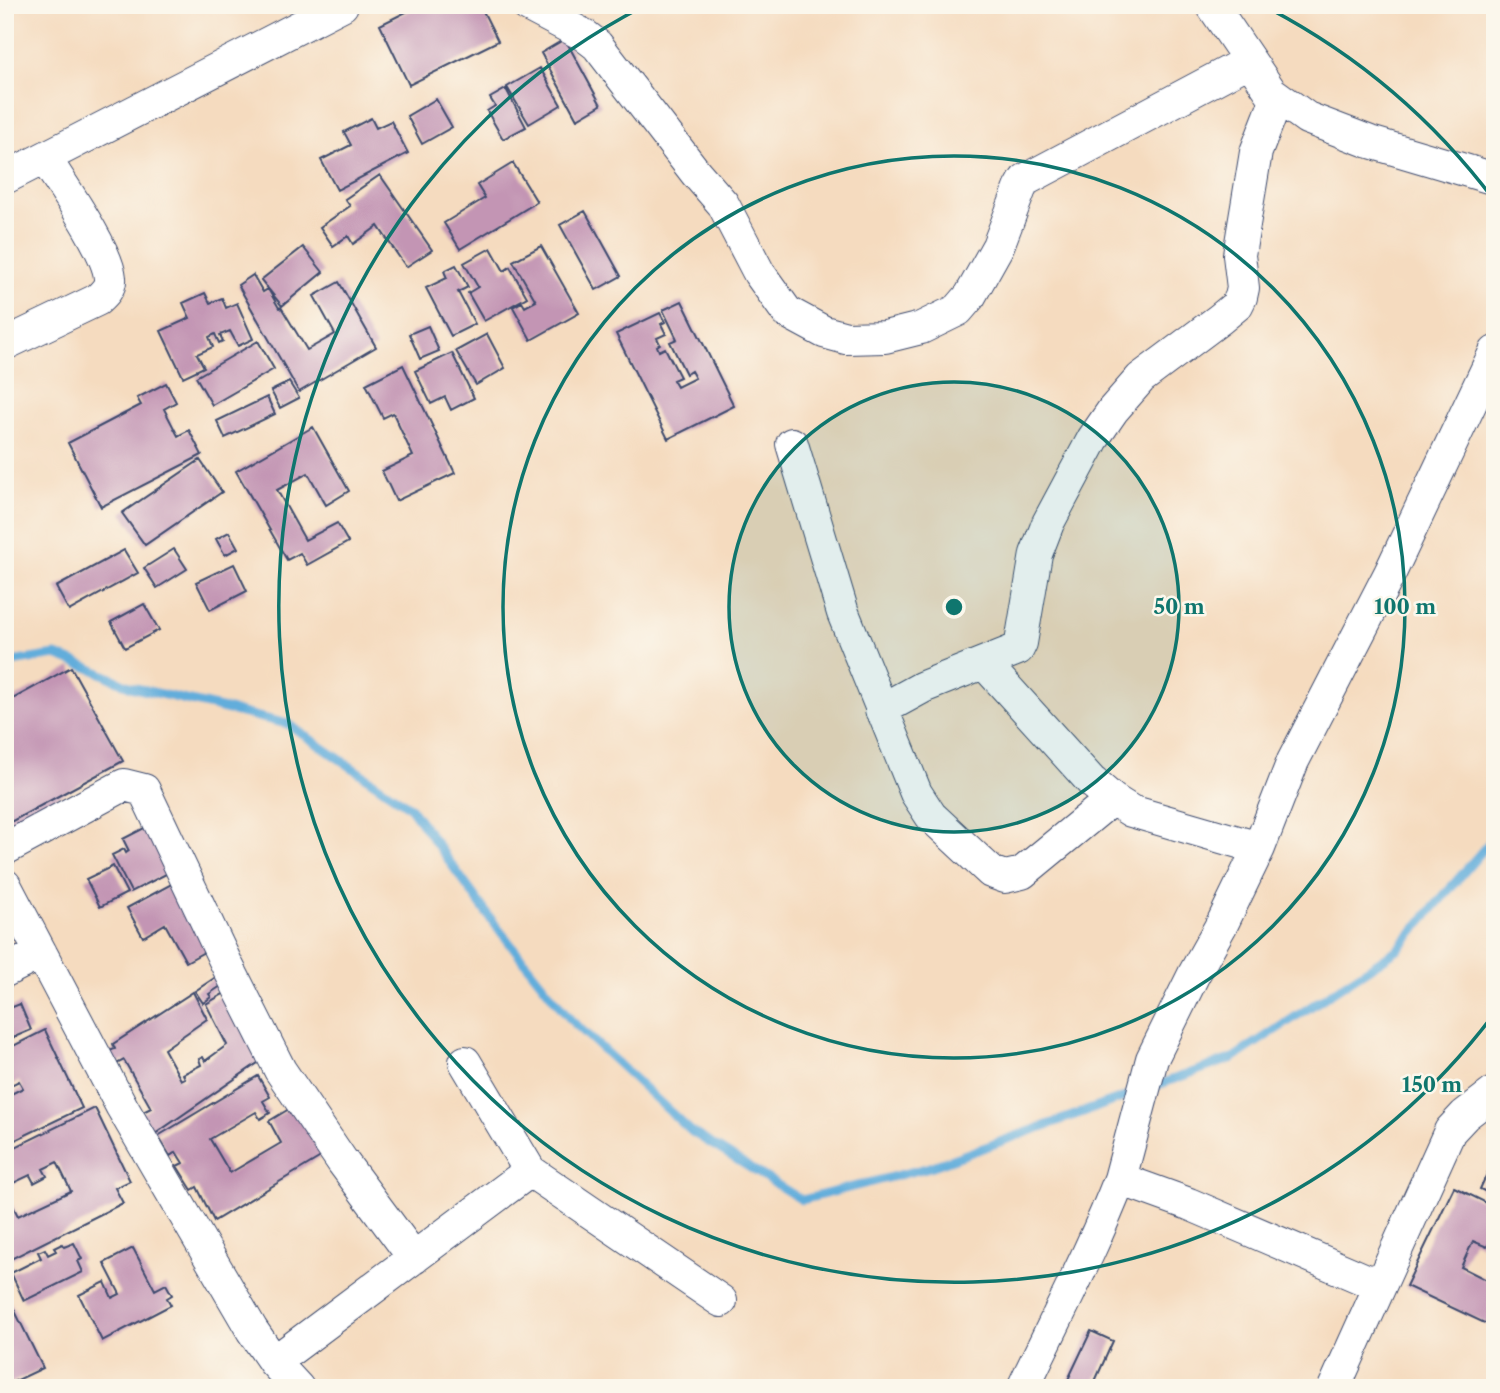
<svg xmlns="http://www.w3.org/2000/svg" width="1500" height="1393" viewBox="0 0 1500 1393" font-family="'Libre Caslon Text',serif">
<rect width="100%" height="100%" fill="#fbf7ec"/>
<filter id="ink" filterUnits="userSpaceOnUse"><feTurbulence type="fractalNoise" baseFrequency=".0143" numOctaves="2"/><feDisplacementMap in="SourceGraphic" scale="14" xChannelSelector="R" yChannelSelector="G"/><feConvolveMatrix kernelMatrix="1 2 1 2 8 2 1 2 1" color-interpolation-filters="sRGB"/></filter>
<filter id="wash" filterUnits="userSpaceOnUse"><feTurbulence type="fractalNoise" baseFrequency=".00686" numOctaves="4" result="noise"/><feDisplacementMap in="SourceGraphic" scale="28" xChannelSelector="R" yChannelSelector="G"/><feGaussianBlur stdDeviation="1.57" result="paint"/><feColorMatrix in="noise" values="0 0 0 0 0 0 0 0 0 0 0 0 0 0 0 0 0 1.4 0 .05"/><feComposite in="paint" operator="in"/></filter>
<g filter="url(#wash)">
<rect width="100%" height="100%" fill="#f5dbbf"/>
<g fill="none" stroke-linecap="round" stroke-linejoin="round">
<!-- stream -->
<path stroke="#62addb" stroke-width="9" d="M 5,663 L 56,655 L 92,669 L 131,687 L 288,724 L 410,807 L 493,922 L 571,1020 L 692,1132 L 802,1200 L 930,1167 L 1136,1093
M 1152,1087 L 1233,1058 L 1398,949 L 1495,836"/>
</g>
<g id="blocks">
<!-- building -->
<path fill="#c395b4" d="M 420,5 L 480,5 L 498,41 L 409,85 L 380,25 Z
M 565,39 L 601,105 L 577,119 L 541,53 Z
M 540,68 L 561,105 L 529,124 L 507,87 Z
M 506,89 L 526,127 L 503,139 L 487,111 L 495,106 L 490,98 Z
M 436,99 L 452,127 L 422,144 L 407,116 Z
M 371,118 L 376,128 L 391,121 L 408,153 L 337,190 L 321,160 L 351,145 L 344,132 Z
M 513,163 L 537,202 L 460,249 L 444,223 L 485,198 L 477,185 Z
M 380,175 L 432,250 L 406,267 L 378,226 L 353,244 L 348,236 L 333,246 L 320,227 L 350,206 L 345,199 Z
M 585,211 L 621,276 L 596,290 L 560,225 Z
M 541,246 L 579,313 L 531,340 L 513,307 L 522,302 L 525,307 L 536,301 L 513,261 Z
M 303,247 L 323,272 L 282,306 L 261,280 Z
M 491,248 L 504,271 L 510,267 L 527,297 L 484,321 L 468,293 L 478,287 L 464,263 Z
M 456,265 L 468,287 L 458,292 L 475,324 L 451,336 L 426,288 L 447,278 L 444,271 Z
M 253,275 L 263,292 L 268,289 L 279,308 L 281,307 L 307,350 L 335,334 L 314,296 L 339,282 L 376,347 L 299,392 L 238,285 Z
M 205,293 L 210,303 L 222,298 L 226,308 L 237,303 L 253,339 L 238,346 L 230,331 L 220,335 L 223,341 L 219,343 L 215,334 L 209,337 L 213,347 L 197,354 L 204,367 L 183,377 L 161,331 L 190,318 L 183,303 Z
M 682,301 L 734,406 L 668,439 L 616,334 L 660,313 L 665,322 L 661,324 L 666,334 L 657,338 L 660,344 L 657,346 L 659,351 L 665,348 L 680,377 L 673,380 L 677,387 L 695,378 L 691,371 L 686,374 L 670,342 L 677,339 L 663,310 Z
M 428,326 L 439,351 L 420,359 L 409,334 Z
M 487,334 L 505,368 L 476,385 L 456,351 Z
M 258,341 L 274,369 L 212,405 L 196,377 Z
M 452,353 L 474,398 L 451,410 L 445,397 L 431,404 L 415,371 Z
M 403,365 L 455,473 L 396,501 L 382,471 L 413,456 L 393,413 L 383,418 L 366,384 Z
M 289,382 L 299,398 L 280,408 L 271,391 Z
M 166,383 L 176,402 L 164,409 L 178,436 L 189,430 L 202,455 L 101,507 L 68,443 L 141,405 L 137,398 Z
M 267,397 L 275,414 L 225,438 L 217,421 Z
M 313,427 L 349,491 L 326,505 L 308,473 L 277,490 L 305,540 L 337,523 L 348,542 L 307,565 L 300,553 L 287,560 L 236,471 Z
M 200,460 L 222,492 L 145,545 L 122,513 Z
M 229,532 L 238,548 L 225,555 L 216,539 Z
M 174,549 L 187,569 L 157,588 L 144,568 Z
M 124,550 L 138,573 L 69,611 L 56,587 Z
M 234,564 L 247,591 L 210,610 L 196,582 Z
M 144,604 L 159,630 L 125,648 L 111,622 Z
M 71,667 L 123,761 L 5,825 L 5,703 Z
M 150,825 L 174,870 L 131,892 L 112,855 L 124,849 L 126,853 L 129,851 L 123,839 Z
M 113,866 L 127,893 L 100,907 L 86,879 Z
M 177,881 L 213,947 L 186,962 L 165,924 L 143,937 L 127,908 Z
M 216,977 L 221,986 L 209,994 L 211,997 L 203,1003 L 195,991 Z
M 234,988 L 268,1056 L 152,1136 L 139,1114 L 151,1108 L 124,1060 L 109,1068 L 101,1054 L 115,1049 L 113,1044 L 193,992 L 207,1019 L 164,1049 L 181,1080 L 185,1078 L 183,1074 L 201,1065 L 199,1059 L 203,1057 L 205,1061 L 227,1045 L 206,1004 Z
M 20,1004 L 31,1030 L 5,1041 L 5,1010 Z
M 45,1030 L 82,1108 L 5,1145 L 5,1097 L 23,1088 L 19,1081 L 11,1085 L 5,1072 L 5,1050 Z
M 258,1076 L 270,1097 L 263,1101 L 270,1113 L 260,1119 L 256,1112 L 210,1139 L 230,1173 L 281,1143 L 269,1121 L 294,1106 L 324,1155 L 214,1221 L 197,1187 L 192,1190 L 177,1166 L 183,1163 L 176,1152 L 170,1156 L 158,1136 Z
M 95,1108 L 130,1181 L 115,1188 L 123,1203 L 5,1262 L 5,1190 L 18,1216 L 71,1191 L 57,1162 L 43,1169 L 47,1176 L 34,1183 L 30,1175 L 5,1187 L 5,1152 Z
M 1492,1163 L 1495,1164 L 1495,1196 L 1480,1189 Z
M 1454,1187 L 1495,1207 L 1495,1232 L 1487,1247 L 1473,1241 L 1461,1267 L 1495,1284 L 1495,1328 L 1406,1286 Z
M 74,1243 L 82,1259 L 78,1261 L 83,1272 L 24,1301 L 11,1273 L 41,1258 L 38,1252 L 45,1249 L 48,1255 L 56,1251 L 54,1248 L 62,1244 L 64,1247 Z
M 133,1248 L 155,1290 L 166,1284 L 172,1295 L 167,1298 L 171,1305 L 102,1341 L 79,1295 L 105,1282 L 112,1298 L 120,1294 L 104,1263 Z
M 10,1301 L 43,1368 L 5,1386 L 5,1303 Z
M 1091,1331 L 1113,1341 L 1092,1388 L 1064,1388 Z"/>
</g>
</g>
<g filter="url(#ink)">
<use href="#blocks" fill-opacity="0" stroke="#3c496d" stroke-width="2"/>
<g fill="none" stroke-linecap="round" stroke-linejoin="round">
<!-- minor casing -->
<g stroke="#3c496d" stroke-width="34">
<path id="minor" d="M 527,5 L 584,35 L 597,45 L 696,173 L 723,204 L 759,273 L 787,312 L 824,332 L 846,338 L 885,337 L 921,328 L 958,310 L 970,296 L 998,246 L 1020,189 L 1025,180 L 1249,61
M 1212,5 L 1271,92 L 1307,118 L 1370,142 L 1495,179
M 5,178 L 342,5
M 5,344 L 97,300 C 104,294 111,287 110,278 C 108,250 61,184 45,158
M 792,444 L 843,613 L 916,793 L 931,816 L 991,872 L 1005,877 L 1022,873 L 1112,799
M 985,664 L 1091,781 L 1112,799 L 1131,811 L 1259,848
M 881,710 L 923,687 L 1018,649 L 1021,643 L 1036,554 L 1048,523 L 1093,439 L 1113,410 L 1141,378 L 1220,319 L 1237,305 L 1241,297 L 1243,288 L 1239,255 L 1256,152 L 1277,98
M 5,849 L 124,785 L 144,790 L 227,965 L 280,1070 L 342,1161 L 414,1258
M 5,885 L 122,1107 L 252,1330 L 274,1362 L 298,1388
M 5,971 L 41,953
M 465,1062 L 530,1171 L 721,1301
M 1120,1179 L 1152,1059 L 1194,974 L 1223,922 L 1259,848 L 1293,761 L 1390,573 L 1495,352
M 274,1362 L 530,1171
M 1023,1388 C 1056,1318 1092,1251 1120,1179 L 1189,1204 L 1380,1286
M 1334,1388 L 1450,1131 L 1465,1115 L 1495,1092"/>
</g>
<!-- minor -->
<use href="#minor" stroke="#fff" stroke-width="32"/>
</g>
</g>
<!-- distance rings -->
<circle cx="954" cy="607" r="225" fill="#0f766e" fill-opacity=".12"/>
<g fill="none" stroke="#0f766e" stroke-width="3.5">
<circle cx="954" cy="607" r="225"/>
<circle cx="954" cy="607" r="451"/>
<path d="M1494 1014A676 676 0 1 1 642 7M1266 7A676 676 0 0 1 1494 200"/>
</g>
<circle cx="954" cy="607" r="10" fill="#0f766e" stroke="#fbf7ec" stroke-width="3.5"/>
<g font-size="21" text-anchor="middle" font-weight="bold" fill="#0f766e" stroke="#fbf7ec" stroke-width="5" stroke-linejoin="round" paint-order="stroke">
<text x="1179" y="614">50 m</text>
<text x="1405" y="614">100 m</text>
<text x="1432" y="1092">150 m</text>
</g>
<!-- margin -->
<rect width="1500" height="1393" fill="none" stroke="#fbf7ec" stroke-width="28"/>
</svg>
